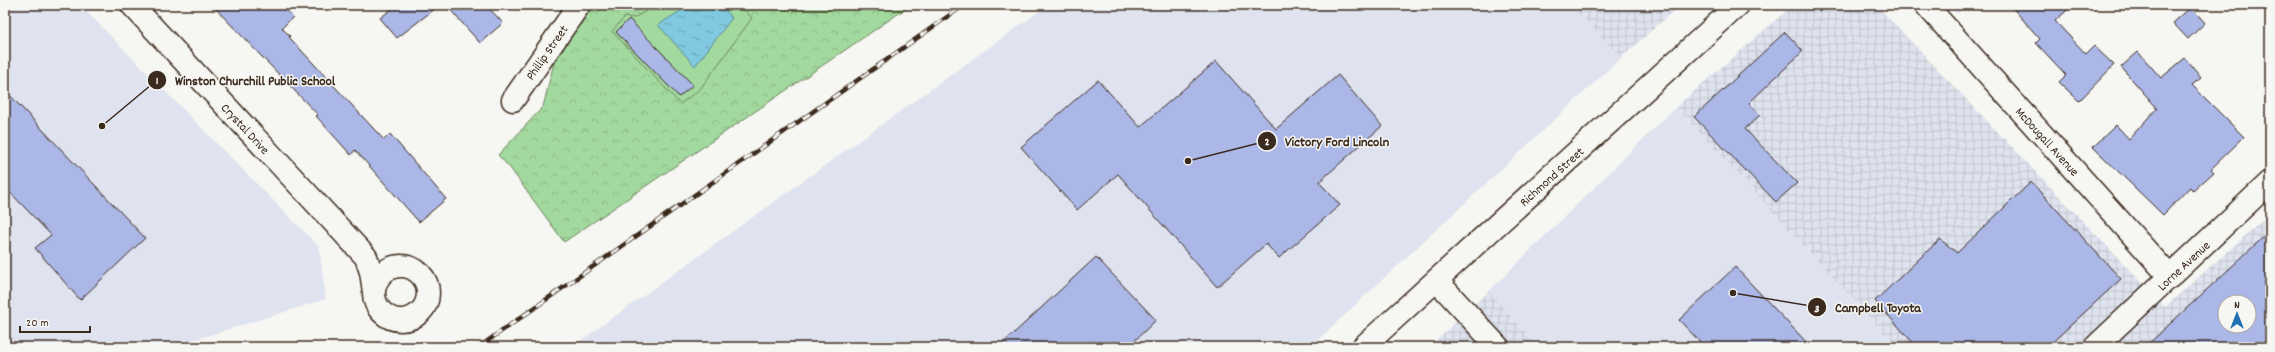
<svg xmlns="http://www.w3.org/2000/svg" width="2275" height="352" viewBox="0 0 2275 352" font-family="Dekko,sans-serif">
<defs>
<pattern id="industrial-grid" width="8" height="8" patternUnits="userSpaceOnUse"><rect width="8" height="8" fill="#dfe3ef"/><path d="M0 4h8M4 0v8" fill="none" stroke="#c0c3cc"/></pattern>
<pattern id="park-crowns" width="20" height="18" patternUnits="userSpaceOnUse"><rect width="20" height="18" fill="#a2d99e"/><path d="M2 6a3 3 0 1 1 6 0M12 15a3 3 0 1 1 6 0" fill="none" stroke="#8cba88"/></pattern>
<pattern id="water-ripples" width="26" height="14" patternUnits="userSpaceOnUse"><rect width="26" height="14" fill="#80c9e1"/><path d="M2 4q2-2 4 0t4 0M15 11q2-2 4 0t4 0" fill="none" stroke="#6aa3b6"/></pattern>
</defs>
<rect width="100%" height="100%" fill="#f6f6f2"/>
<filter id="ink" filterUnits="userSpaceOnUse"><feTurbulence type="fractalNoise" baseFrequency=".025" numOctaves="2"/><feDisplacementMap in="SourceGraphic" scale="8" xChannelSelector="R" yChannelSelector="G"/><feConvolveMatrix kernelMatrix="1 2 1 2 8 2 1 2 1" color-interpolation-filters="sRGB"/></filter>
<g filter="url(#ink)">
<!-- built -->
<path fill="#dfe3ef" d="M 5,5 L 80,5 L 319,247 L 326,299 L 178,345 L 5,345 Z
M 1048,5 L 1571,5 L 1621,58 L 1310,347 L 572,347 Z
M 1949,5 L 1967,5 L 1957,14 Z
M 1676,107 L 1897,347 L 1538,347 L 1489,291 Z"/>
<!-- industrial -->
<path fill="url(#industrial-grid)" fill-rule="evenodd" d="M 1571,5 L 1680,5 L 1621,58 Z
M 1793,5 L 1876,5 L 2165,307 L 2270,214 L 2270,347 L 1897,347 L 1676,107 ZM 2225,302 L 2249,302 L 2249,326 L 2225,326 Z
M 1489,291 L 1538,347 L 1429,347 Z
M 5,345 L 178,345 L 180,347 L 5,347 Z"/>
<!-- park -->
<path fill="url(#park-crowns)" stroke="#6e825e" d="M 589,5 L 911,5 L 564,242 L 510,168 L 498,155 L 543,107 L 558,46 Z"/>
<!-- garden -->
<path fill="#a2d99e" stroke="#6e825e" d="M 656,5 L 740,5 L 752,18 L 700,89 L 680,104 L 612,31 L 625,17 L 634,18 Z"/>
<!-- water -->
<path fill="url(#water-ripples)" stroke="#648993" d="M 690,5 L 721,5 L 732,18 L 695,66 L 658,25 Z"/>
<!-- building -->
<path fill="#aab7e7" stroke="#3b2a1e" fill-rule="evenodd" d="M 212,5 L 281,5 L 293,17 L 282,28 L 290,36 L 289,37 L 384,140 L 390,134 L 446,199 L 419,222 L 355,150 L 351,155 L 316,116 L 318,115 Z
M 397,5 L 440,5 L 397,38 L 380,18 Z
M 446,5 L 486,5 L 503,23 L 480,43 Z
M 2010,5 L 2073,5 L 2055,21 L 2086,54 L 2094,46 L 2114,65 L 2079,101 L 2059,82 L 2066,75 L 2036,43 L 2040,39 Z
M 2191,7 L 2205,23 L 2188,39 L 2173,23 Z
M 629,19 L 693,85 L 679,97 L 616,32 Z
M 1785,32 L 1803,51 L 1749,103 L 1760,115 L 1745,129 L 1797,183 L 1776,202 L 1694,117 Z
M 2138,52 L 2161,78 L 2185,58 L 2201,78 L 2192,85 L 2244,137 L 2211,169 L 2214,172 L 2193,191 L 2190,187 L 2163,215 L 2093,147 L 2116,125 L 2129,139 L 2157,108 L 2121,67 Z
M 1216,61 L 1276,129 L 1338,75 L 1382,126 L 1319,182 L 1340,205 L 1279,258 L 1266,244 L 1217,287 L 1118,174 L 1077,210 L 1021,147 L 1098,80 L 1140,127 Z
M 5,90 L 145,238 L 80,300 L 35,248 L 51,235 L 5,187 Z
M 2031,182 L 2121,279 L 2047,347 L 1917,347 L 1875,301 L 1940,239 L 1957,253 Z
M 2270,231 L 2270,347 L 2145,347 ZM 2225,302 L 2249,302 L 2249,326 L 2225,326 Z
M 1096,257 L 1156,320 L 1128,347 L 999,347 Z
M 1735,267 L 1811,347 L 1705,347 L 1679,320 Z"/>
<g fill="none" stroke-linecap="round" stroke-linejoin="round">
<!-- minor casing -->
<g stroke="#3b2a1e" stroke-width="25">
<path id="minor" d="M 132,5 L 366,257 L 371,272 L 374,292
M 1926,5 L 2170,277
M 513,100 L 579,5
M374 293a27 27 0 1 1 54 0a27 27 0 1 1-54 0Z
M 1437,281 L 1498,347
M 2095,347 L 2270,182"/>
</g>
<!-- major casing -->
<g stroke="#3b2a1e" stroke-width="25">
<path id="major" d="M 1363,347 L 1738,5"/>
</g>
<!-- minor -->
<use href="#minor" stroke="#f6f6f2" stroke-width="22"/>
<!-- major -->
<use href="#major" stroke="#f6f6f2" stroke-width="22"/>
<!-- rail casing -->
<g stroke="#3b2a1e" stroke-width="4.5">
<path id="rail" d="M 479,347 L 964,5"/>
</g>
<!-- rail -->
<use href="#rail" stroke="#f6f6f2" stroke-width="3" stroke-dasharray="9" stroke-linecap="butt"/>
</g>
</g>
<g text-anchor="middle" stroke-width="3" stroke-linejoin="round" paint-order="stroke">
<!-- street labels -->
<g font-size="13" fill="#3b2a1e" stroke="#f6f6f2">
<text transform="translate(546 52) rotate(-55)" y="5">Phillip Street</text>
<text transform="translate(246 128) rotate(47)" y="5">Crystal Drive</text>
<text transform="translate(2048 141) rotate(48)" y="5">McDougall Avenue</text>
<text transform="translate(1551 176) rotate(-42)" y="5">Richmond Street</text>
<text transform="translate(2183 265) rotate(-43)" y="5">Lorne Avenue</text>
</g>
</g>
<!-- callouts -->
<path fill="none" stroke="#3b2a1e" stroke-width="1.5" d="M102 126L157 80M1188 161L1267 141M1733 293L1817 307"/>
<g fill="#3b2a1e" stroke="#f6f6f2" stroke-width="1.5">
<circle cx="102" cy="126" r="4"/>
<circle cx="1188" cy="161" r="4"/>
<circle cx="1733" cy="293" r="4"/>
<circle cx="157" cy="80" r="10"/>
<circle cx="1267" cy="141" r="10"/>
<circle cx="1817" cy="307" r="10"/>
</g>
<g font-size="12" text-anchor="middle" font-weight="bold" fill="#fff">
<text x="157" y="84">1</text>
<text x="1267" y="145">2</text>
<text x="1817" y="312">3</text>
</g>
<g font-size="14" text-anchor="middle" font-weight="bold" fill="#3b2a1e" stroke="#f6f6f2" stroke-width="3" stroke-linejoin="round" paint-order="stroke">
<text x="255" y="85">Winston Churchill Public School</text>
<text x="1337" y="146">Victory Ford Lincoln</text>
<text x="1878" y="312">Campbell Toyota</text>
</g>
<!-- margin -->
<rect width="2275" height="352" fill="none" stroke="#f6f6f2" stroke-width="20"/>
<rect x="10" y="10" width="2255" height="332" fill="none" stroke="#3b2a1e" stroke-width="1.5" filter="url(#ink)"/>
<!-- north arrow -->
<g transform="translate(2237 314)"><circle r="19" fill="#f6f6f2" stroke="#aba49d"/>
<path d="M0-3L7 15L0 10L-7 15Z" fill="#1f6fb2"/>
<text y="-6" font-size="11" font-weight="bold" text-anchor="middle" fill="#3b2a1e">N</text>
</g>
<!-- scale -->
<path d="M20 326v6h70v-6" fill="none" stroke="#3b2a1e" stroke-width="2"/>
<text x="26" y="326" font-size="12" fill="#3b2a1e" stroke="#f6f6f2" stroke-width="3" paint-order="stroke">20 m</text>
</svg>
